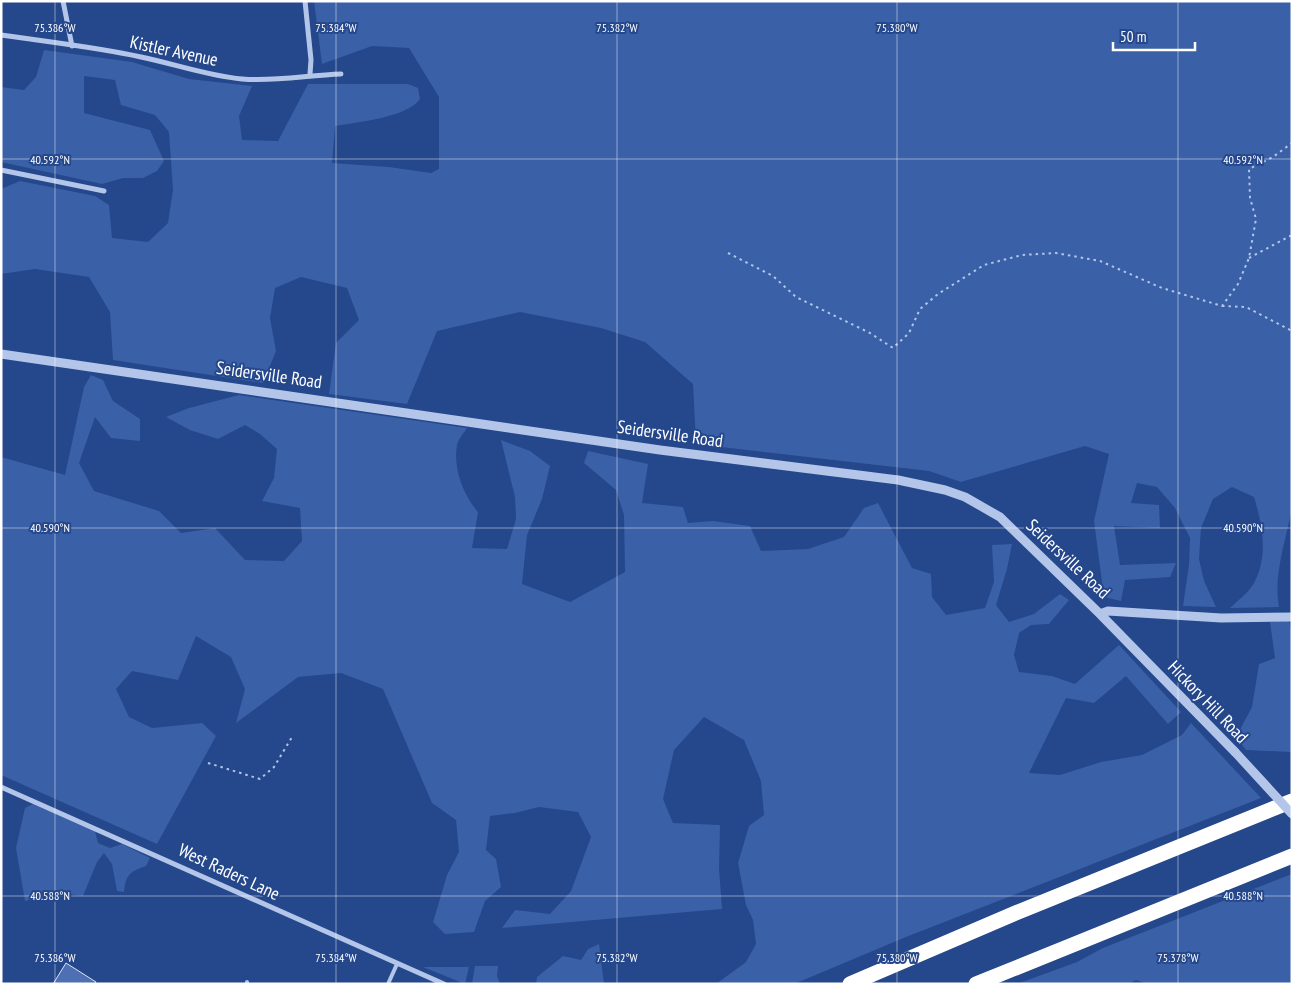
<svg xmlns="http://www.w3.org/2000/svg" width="1293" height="985" viewBox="0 0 1293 985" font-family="'PT Sans Narrow',sans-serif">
<rect width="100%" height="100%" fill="#25478b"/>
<!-- green -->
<path fill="#3a60a8" d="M 314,1 L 1292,1 L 1292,508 C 1286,541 1273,574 1279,607 L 1230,608 C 1238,600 1252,590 1256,579 C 1268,553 1262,523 1254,497 L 1232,487 L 1213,499 L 1201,528 L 1199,559 L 1204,581 L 1216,607 L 1183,606 L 1189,565 L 1190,538 L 1175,508 L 1157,487 L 1137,483 L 1131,503 L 1159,505 L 1160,528 L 1114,526 L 1120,565 L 1176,563 L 1170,577 L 1125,580 L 1121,601 L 1104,597 L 1094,521 L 1109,454 L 1085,446 L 961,482 L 929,471 L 696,444 L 693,384 L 645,342 L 601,328 L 520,312 L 437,331 L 407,404 L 329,394 L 336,343 L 359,320 L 347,288 L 301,277 L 275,288 L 270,318 L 276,351 L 263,383 L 113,360 L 110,312 L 89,277 L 35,269 L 1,274 L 1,189 L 20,181 L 95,196 L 109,205 L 112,238 L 148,242 L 168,223 L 173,190 L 169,132 L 155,115 L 121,105 L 115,80 L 84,76 L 84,113 L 150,130 L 164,161 L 157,171 L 143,178 L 123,178 L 102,184 L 1,162 L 1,87 L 24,90 L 36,77 L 44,50 L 132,62 L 189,79 L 252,86 L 239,116 L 242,140 L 278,141 L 308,84 L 408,84 L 418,88 L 420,99 C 406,118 357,122 335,126 L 332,163 L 389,167 L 431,173 L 439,169 L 439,97 L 409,48 L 372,46 L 322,64 Z
M 91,375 L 103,380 L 113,401 L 140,419 L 140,441 L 111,438 L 95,417 L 79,463 L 94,491 L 159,511 L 181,533 L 215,528 L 245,560 L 284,561 L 302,541 L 300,508 L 262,501 L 274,478 L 277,449 L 260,434 L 245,425 L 218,439 L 190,430 L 166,417 L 189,408 L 239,395 L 467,428 C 464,433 458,439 457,445 C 453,468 463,495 478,512 L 472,548 L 507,549 L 516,519 L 515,497 L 501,440 L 530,451 L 550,466 L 542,499 L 527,535 L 522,584 L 570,602 L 625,572 L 624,515 L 616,490 L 584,463 L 588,451 L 648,464 L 642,503 L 683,507 L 688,523 L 713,521 L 750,526 L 761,551 L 808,549 L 844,537 L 864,508 L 878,503 L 912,568 L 931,574 L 932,597 L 946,615 L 985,608 L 994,582 L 992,545 L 1012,544 L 1007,569 L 996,605 L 1009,622 L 1034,614 L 1060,594 L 1069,600 L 1049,624 L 1031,625 L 1019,633 L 1014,655 L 1019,672 L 1052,676 L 1075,684 L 1119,645 L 1181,712 L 1168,724 L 1126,676 L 1094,703 L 1066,698 L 1029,773 L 1060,775 L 1101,762 L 1142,755 L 1182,735 L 1191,723 L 1261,798 L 906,937 L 794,984 L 716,984 L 746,962 L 756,944 L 753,920 L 746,905 L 738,863 L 749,826 L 764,815 L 761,781 L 744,740 L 704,717 L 674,750 L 663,799 L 673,823 L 720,825 L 719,868 L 722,909 L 502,928 L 515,910 L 550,914 L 571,891 L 591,837 L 578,812 L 539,807 L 515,813 L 490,816 L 486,850 L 496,859 L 501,887 L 485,901 L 474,932 L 445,934 L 433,922 L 447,875 L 459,852 L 456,820 L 432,803 L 383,689 L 341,673 L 298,677 L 236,723 L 245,689 L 231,657 L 196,636 L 178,680 L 132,671 L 116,689 L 129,717 L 152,728 L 202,723 L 216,736 L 157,844 L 1,775 L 1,457 L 65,475 L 84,387 Z
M 1289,621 L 1292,632 L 1292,752 L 1246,750 L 1236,737 L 1252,707 L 1259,664 L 1275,658 L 1270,622 Z
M 33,804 L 95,831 L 98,843 L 110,848 L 122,844 L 150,858 L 146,866 C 130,872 126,874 124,892 L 117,891 L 112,864 L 104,853 L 97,862 L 83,896 L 62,893 L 25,901 L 16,848 L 25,808 Z
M 1292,874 L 1292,984 L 1148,984 L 1136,980 L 1128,984 L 1017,984 L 1077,962 L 1103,948 Z
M 599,944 L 604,984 L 536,984 L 537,977 L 563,956 L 581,960 L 588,949 Z
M 475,966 L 498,966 L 497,976 L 500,984 L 472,984 Z
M 423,967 L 469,967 L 465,984 Z"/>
<!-- building -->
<path fill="#4e70b2" stroke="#d8e3f8" d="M 66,963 L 96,982 L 95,984 L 53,984 Z"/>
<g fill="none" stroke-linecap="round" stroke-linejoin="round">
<!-- path -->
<path stroke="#b3c6ea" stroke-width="2" stroke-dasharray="2.5 4" stroke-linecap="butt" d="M 728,253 L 773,276 L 796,297 L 870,333 L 893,348 L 909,333 L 920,309 L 938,294 L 984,265 L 1022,255 L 1056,253 L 1100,261 L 1162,288 L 1222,306 L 1238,284 L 1249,258 L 1256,219 L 1250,198 L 1249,169 L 1273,157 L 1292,143
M 1249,258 L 1292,235
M 1222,306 L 1246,307 L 1292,331
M 208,763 L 260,779 L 274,767 L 292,737"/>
<!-- service -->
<path stroke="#b3c6ea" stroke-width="4" d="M 247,984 L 247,982
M 388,984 L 397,964"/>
<!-- minor -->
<path stroke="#b3c6ea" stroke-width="5" d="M 63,1 L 72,46
M 305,1 L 311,60 L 310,74
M 1,35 C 48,42 95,47 141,57 C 175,64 208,76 242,79 C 275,82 308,75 341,74
M 1,170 L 104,191
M 1,787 L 444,984"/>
<!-- tertiary -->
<path stroke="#b3c6ea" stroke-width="9" d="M 1,354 L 660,450 L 898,480 L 945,490 L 965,497 L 1000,517 L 1100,614 L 1235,752
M 1100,614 L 1108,611 L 1221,618 L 1292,617"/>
<!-- motorway -->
<path stroke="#fff" stroke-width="15" d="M 850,984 L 1018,912 L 1292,801
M 976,984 L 1292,856"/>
<!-- tertiary-bridge -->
<path stroke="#b3c6ea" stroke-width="9" d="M 1235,752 L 1292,814"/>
</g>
<!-- ticks -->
<path fill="none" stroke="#fff" stroke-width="1" stroke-opacity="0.45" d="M 55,1 L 55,984M 336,1 L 336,984M 617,1 L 617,984M 897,1 L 897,984M 1178,1 L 1178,984M 1,159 L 1292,159M 1,528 L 1292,528M 1,896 L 1292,896"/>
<g text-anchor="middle" stroke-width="4" stroke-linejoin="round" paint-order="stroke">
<!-- street labels -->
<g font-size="18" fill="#fff" stroke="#25478b">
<text transform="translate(174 51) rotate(12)" y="6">Kistler Avenue</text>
<text transform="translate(269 375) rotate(8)" y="6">Seidersville Road</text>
<text transform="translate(670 434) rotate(8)" y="6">Seidersville Road</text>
<text transform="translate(1068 559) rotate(43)" y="6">Seidersville Road</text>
<text transform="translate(1208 702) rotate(46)" y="6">Hickory Hill Road</text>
<text transform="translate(229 872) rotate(25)" y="6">West Raders Lane</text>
</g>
</g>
<g font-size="12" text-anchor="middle" fill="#fff" stroke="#25478b" stroke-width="4" stroke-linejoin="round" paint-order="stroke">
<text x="55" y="32">75.386°W</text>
<text x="336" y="32">75.384°W</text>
<text x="617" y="32">75.382°W</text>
<text x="897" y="32">75.380°W</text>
<text x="50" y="164">40.592°N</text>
<text x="1243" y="164">40.592°N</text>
<text x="50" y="532">40.590°N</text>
<text x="1243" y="532">40.590°N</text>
<text x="50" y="900">40.588°N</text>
<text x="1243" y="900">40.588°N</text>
<text x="55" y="962">75.386°W</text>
<text x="336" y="962">75.384°W</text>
<text x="617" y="962">75.382°W</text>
<text x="897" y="962">75.380°W</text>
<text x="1178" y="962">75.378°W</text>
</g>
<!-- border -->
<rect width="1293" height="985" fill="none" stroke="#ffffff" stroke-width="5"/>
<!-- scale -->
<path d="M1113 42v8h82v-8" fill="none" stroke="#ffffff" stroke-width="2.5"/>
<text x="1120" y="42" font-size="15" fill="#ffffff" stroke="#25478b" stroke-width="4" paint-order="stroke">50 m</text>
</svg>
